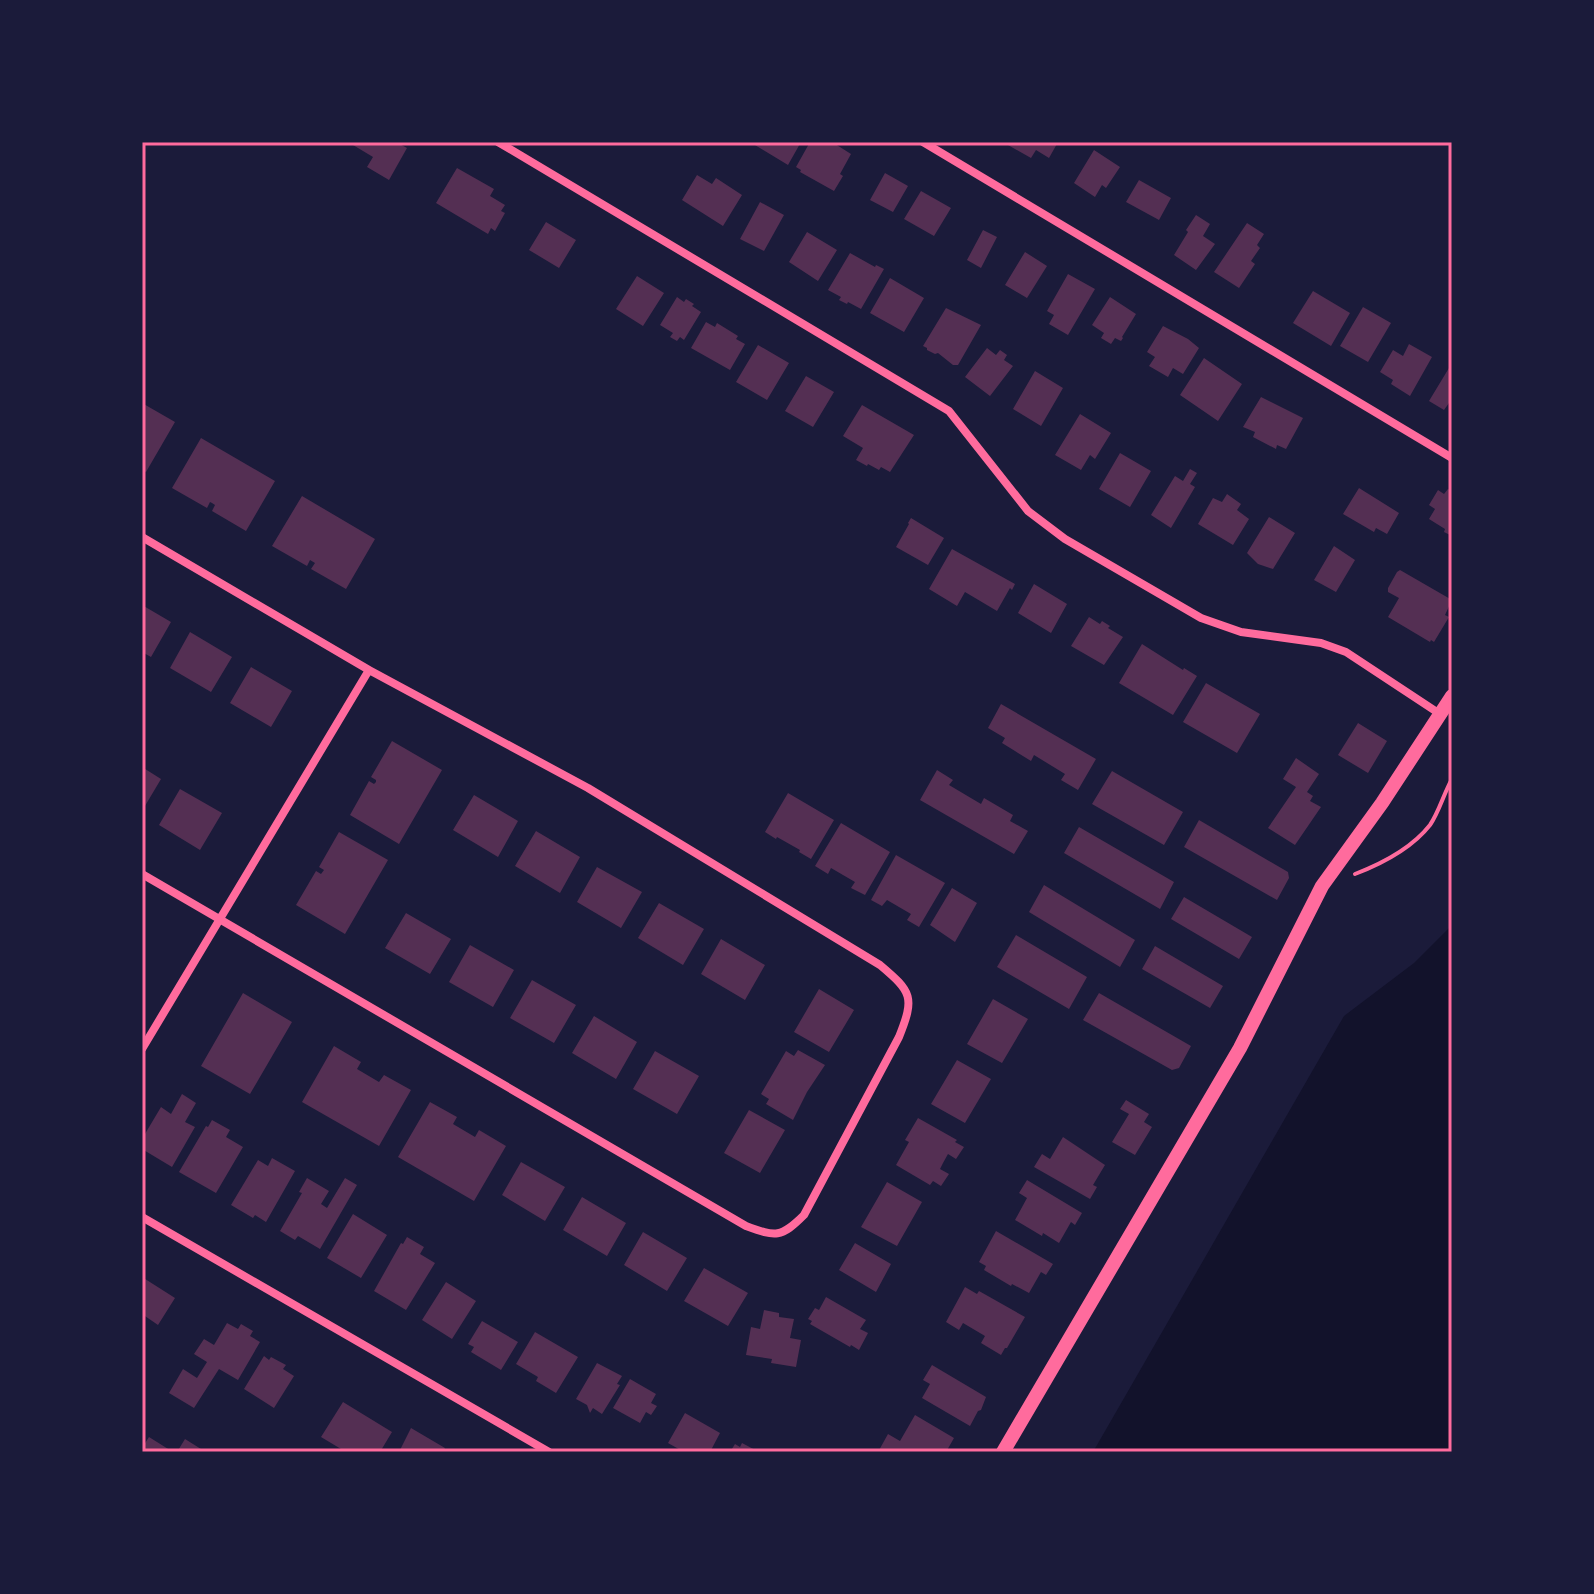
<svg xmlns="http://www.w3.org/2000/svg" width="1594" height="1594" viewBox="0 0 1594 1594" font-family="Inter,sans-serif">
<rect width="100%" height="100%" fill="#1b1b3a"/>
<!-- water -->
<path fill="#12122b" d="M 1452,925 L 1452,1452 L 1093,1452 L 1344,1016 L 1414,963 Z"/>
<!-- building -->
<path fill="#542f53" d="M 348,142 L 396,142 L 407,148 L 389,180 L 367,167 L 373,157 Z
M 750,142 L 801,142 L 788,165 Z
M 810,142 L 832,142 L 851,154 L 840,174 L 843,176 L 834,191 L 800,172 L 801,170 L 796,167 Z
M 1010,142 L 1058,142 L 1049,158 L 1036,150 L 1031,158 L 1008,145 Z
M 1094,150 L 1120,167 L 1106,188 L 1102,185 L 1095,197 L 1074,183 Z
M 457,168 L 494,189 L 490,196 L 505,205 L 501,211 L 505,213 L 495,231 L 491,228 L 488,234 L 436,203 Z
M 885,173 L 908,186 L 893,212 L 870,200 Z
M 697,175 L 712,184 L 716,178 L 742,195 L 723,226 L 682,200 Z
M 1139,180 L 1171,198 L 1159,220 L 1126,202 Z
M 921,191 L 951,208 L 934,236 L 904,219 Z
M 760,202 L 784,215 L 764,251 L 740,239 Z
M 1196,215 L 1210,224 L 1203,236 L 1215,244 L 1196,270 L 1174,255 L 1188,232 L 1186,230 Z
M 546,222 L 576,240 L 559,268 L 529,250 Z
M 1247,223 L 1264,234 L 1257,245 L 1260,248 L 1251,261 L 1255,264 L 1239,288 L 1214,272 Z
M 983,230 L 997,237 L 981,268 L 967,260 Z
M 807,232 L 837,250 L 818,281 L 789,262 Z
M 1025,252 L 1047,266 L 1027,298 L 1005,285 Z
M 850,253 L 875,267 L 876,265 L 884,269 L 861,309 L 848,302 L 847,304 L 839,300 L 841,297 L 828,290 Z
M 1068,274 L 1095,289 L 1068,335 L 1049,324 L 1054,315 L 1047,311 Z
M 637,276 L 664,293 L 643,326 L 616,309 Z
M 890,278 L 924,298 L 904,332 L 870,313 Z
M 1313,291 L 1350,313 L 1331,346 L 1293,323 Z
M 677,297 L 684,302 L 686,299 L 694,304 L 692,306 L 701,312 L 684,340 L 680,337 L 677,341 L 670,337 L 673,333 L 660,325 Z
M 1110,297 L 1136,314 L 1122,337 L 1123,338 L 1121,341 L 1115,338 L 1111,344 L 1101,338 L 1104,333 L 1092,325 Z
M 1363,307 L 1391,323 L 1368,362 L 1340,346 Z
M 946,308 L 981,325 L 958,365 L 953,365 L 938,353 L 935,354 L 927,350 L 927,348 L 923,346 Z
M 706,322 L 715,327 L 717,323 L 738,336 L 736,339 L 745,344 L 730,370 L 691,348 Z
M 1163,326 L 1188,339 L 1199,348 L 1183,374 L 1173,368 L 1168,377 L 1149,366 L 1155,357 L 1147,352 Z
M 1409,344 L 1432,357 L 1410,396 L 1391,384 L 1393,380 L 1380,372 L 1393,350 L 1403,356 Z
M 758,345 L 789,363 L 767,400 L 736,382 Z
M 987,348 L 996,355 L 1000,350 L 1007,355 L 1004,360 L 1013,366 L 990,396 L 965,377 Z
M 1204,358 L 1242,384 L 1218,421 L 1180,395 Z
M 1452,363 L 1452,405 L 1449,403 L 1444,410 L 1429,401 Z
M 1035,371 L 1063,388 L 1041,426 L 1013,409 Z
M 806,376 L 834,392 L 813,427 L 785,411 Z
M 1261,397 L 1303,418 L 1286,449 L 1277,445 L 1276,449 L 1253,437 L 1255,432 L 1243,427 Z
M 142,403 L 175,422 L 146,472 L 142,470 Z
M 862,405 L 914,435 L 890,472 L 881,467 L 879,470 L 868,464 L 867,466 L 856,460 L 863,448 L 843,436 Z
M 1080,414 L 1111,433 L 1095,459 L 1090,455 L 1081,470 L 1055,455 Z
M 201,438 L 275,481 L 246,531 L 212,511 L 215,505 L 212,503 L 210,502 L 207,508 L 172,488 Z
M 1120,453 L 1151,471 L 1130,507 L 1099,489 Z
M 1190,469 L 1197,473 L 1190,484 L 1195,487 L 1171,528 L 1151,515 L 1175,476 L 1183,481 Z
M 1359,488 L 1399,513 L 1387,534 L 1376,528 L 1374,532 L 1343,514 Z
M 1448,489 L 1452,491 L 1452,536 L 1444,532 L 1445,529 L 1429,519 L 1435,509 L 1429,505 L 1438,490 L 1444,494 Z
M 1227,494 L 1241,504 L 1237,510 L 1249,519 L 1233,545 L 1198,524 L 1213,498 L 1222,502 Z
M 302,496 L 375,539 L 346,589 L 311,569 L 315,563 L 310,560 L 307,566 L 272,546 Z
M 1269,517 L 1295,533 L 1273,569 L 1258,564 L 1247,553 Z
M 911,518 L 944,538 L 928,565 L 896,547 L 909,524 L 908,523 Z
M 1334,546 L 1355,560 L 1336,592 L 1314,580 Z
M 952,549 L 1015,584 L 1012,590 L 1010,588 L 997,611 L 965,592 L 957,606 L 929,589 Z
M 1400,570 L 1452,600 L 1445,615 L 1449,617 L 1434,642 L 1431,640 L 1430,642 L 1388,617 L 1399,598 L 1388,592 L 1388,588 L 1397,572 Z
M 1034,584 L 1067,604 L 1051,633 L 1018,613 Z
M 142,605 L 171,622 L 151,657 L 142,652 Z
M 1089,617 L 1100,624 L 1102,621 L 1110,626 L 1108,628 L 1123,637 L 1104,665 L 1071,646 Z
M 190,632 L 232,657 L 211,692 L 170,668 Z
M 1142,644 L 1183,670 L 1184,668 L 1197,676 L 1173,715 L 1119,683 Z
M 251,667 L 292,691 L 271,727 L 230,703 Z
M 1206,683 L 1260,714 L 1237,753 L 1183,722 Z
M 1001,704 L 1096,759 L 1078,790 L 1061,780 L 1065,774 L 1034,755 L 1031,761 L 1015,751 L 1002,743 L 1005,738 L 988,728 Z
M 1358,723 L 1387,741 L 1368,773 L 1338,755 Z
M 392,741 L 442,770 L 399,844 L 350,815 L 369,781 L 374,784 L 376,782 L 376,780 L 371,777 Z
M 1296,758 L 1319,774 L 1307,792 L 1313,796 L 1310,801 L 1321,807 L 1295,845 L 1268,828 L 1296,787 L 1283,779 Z
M 142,767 L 161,779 L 142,811 Z
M 937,770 L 953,780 L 949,785 L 981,804 L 984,798 L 1013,815 L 1010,821 L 1028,831 L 1014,854 L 920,800 Z
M 1112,771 L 1183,812 L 1164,845 L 1092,804 Z
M 180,789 L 222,813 L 200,850 L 159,825 Z
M 788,793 L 834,820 L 811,859 L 799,852 L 800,850 L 777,837 L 776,839 L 765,832 Z
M 474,795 L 518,821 L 498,857 L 453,830 Z
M 1199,820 L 1288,872 L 1289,878 L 1277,900 L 1184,847 Z
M 841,823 L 890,852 L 865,895 L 851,888 L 855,882 L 831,868 L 828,874 L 815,866 Z
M 1079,827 L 1174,882 L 1160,909 L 1064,853 Z
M 536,831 L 580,857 L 560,893 L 515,866 Z
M 339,832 L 388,860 L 345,934 L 296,905 L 316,871 L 321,874 L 324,870 L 319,867 Z
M 896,855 L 945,883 L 919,927 L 907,920 L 911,914 L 887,900 L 882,906 L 871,900 Z
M 597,867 L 642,892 L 621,928 L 577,902 Z
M 1044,885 L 1135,940 L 1120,967 L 1029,912 Z
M 952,888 L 977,903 L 955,942 L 930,925 Z
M 1184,897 L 1252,937 L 1239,959 L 1171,919 Z
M 659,903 L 704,929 L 683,965 L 638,938 Z
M 406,913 L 451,939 L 430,974 L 385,948 Z
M 1016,935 L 1087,977 L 1069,1009 L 997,967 Z
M 721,939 L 765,965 L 745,1000 L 701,974 Z
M 470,945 L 514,970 L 493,1007 L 449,982 Z
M 1155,946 L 1223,986 L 1210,1008 L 1142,969 Z
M 532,980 L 576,1005 L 554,1043 L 510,1018 Z
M 819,989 L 854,1010 L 829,1052 L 794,1032 Z
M 243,993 L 292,1022 L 250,1094 L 201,1066 Z
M 1099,993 L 1191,1046 L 1179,1068 L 1172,1070 L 1083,1020 Z
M 993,999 L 1028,1019 L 1002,1063 L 967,1044 Z
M 594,1016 L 637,1042 L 616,1079 L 572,1053 Z
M 334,1046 L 361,1062 L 357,1069 L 379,1082 L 384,1075 L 411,1090 L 379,1146 L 302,1102 Z
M 798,1050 L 825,1065 L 807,1092 L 793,1120 L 766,1104 L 769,1099 L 761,1094 L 786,1051 L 794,1056 Z
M 655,1051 L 699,1076 L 677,1114 L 633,1089 Z
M 957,1060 L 991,1079 L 965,1123 L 931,1104 Z
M 182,1094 L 196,1103 L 185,1122 L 195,1127 L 172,1167 L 142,1149 L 142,1139 L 161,1107 L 171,1114 Z
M 1126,1100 L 1149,1114 L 1144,1122 L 1152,1127 L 1135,1155 L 1112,1142 L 1129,1114 L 1120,1109 Z
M 430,1102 L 457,1117 L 453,1124 L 475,1137 L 479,1130 L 506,1146 L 474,1201 L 398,1157 Z
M 749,1110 L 785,1130 L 760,1173 L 724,1153 Z
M 918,1118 L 957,1140 L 955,1142 L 964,1147 L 956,1159 L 948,1154 L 943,1163 L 940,1169 L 949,1174 L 941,1186 L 933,1181 L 930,1185 L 896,1165 L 909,1142 L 905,1140 Z
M 212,1120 L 230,1130 L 226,1137 L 243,1147 L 216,1193 L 179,1172 L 206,1126 L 208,1127 Z
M 1063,1137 L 1105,1165 L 1093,1185 L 1097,1187 L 1090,1199 L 1034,1167 L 1042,1154 L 1050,1159 Z
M 272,1158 L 295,1171 L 266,1222 L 255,1215 L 253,1218 L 231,1205 L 258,1160 L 268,1166 Z
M 521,1162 L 565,1187 L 545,1221 L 502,1195 Z
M 307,1178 L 329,1191 L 321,1204 L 327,1208 L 345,1178 L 357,1185 L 320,1249 L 298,1236 L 295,1240 L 280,1231 L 302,1193 L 299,1192 Z
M 1027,1180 L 1082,1213 L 1075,1225 L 1071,1222 L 1059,1243 L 1043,1233 L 1042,1236 L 1015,1220 L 1027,1198 L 1019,1193 Z
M 887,1182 L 922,1202 L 897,1246 L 861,1227 Z
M 582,1197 L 626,1223 L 607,1256 L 563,1230 Z
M 353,1214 L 387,1235 L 361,1278 L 327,1258 Z
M 996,1231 L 1053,1264 L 1046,1275 L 1041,1272 L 1029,1293 L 1012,1284 L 1011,1286 L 984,1270 L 986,1266 L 979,1262 Z
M 643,1232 L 687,1258 L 667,1291 L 624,1265 Z
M 407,1237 L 424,1247 L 420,1254 L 435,1263 L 406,1310 L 374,1291 L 401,1243 L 403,1244 Z
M 855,1243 L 891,1264 L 876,1292 L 839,1270 Z
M 704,1268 L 748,1293 L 728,1326 L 684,1301 Z
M 142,1277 L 175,1298 L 158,1325 L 142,1314 Z
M 446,1282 L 476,1301 L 452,1339 L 422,1320 Z
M 965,1287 L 977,1294 L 979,1291 L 1025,1317 L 1007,1348 L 1005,1348 L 1001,1355 L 981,1343 L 985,1336 L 963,1323 L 959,1330 L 946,1322 Z
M 826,1297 L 866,1320 L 860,1329 L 868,1333 L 859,1350 L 851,1345 L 850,1347 L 810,1324 L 812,1321 L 808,1319 L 815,1308 L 819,1310 Z
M 764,1310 L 779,1313 L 779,1317 L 794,1319 L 790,1338 L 801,1340 L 796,1367 L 771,1363 L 772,1359 L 746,1355 L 751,1327 L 760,1329 Z
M 482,1321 L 518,1342 L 501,1370 L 471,1352 L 474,1347 L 468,1344 Z
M 227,1323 L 238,1329 L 241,1324 L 253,1331 L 250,1336 L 260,1342 L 238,1380 L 219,1369 L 194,1408 L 169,1393 L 183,1369 L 197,1378 L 207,1362 L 194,1354 L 204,1339 L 214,1345 Z
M 535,1332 L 578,1357 L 556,1393 L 536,1381 L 538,1377 L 516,1364 Z
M 264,1356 L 269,1360 L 271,1357 L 286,1365 L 283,1369 L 294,1376 L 274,1408 L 244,1389 Z
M 597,1363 L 622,1376 L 617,1384 L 620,1385 L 602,1414 L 593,1408 L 590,1413 L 587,1405 L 576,1399 Z
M 932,1365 L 986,1397 L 981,1410 L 978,1411 L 970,1426 L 922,1398 L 930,1384 L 923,1380 Z
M 630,1379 L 656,1394 L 651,1403 L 657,1406 L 651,1415 L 646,1412 L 640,1423 L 613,1408 Z
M 343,1402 L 392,1432 L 380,1452 L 346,1452 L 321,1437 Z
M 685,1413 L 720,1433 L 710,1452 L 684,1452 L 668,1443 Z
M 915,1415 L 954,1438 L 946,1452 L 878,1452 L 888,1434 L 900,1441 Z
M 411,1428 L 445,1448 L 443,1452 L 399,1452 Z
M 149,1437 L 173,1452 L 142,1452 L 142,1448 Z
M 185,1439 L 201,1449 L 199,1452 L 177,1452 Z
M 742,1443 L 759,1452 L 730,1452 L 735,1444 L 740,1447 Z"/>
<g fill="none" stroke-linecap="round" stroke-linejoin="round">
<!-- path -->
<path stroke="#ff6b9d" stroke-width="4" d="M 1355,874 C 1381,864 1412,848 1430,825 C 1439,812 1444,793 1452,779"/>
<!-- minor -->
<path stroke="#ff6b9d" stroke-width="8" d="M 498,142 L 949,411 L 1028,511 L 1065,539 L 1201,618 L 1241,632 L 1321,643 L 1346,652 L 1440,714
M 923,142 L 1452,458
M 142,537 L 369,670 L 588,788 L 880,965 C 912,992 915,997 899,1037 L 804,1215 C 781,1238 776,1237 746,1226 L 142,874
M 142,1049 L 369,670
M 142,1217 L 549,1452"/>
<!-- tertiary -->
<path stroke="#ff6b9d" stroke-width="14" d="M 1003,1452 L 1240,1048 L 1322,886 L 1382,803 L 1452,696"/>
</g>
<!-- border -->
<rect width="1594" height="1594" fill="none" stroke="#1b1b3a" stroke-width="288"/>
<rect x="144" y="144" width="1306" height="1306" fill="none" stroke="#ff6b9d" stroke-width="3"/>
</svg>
